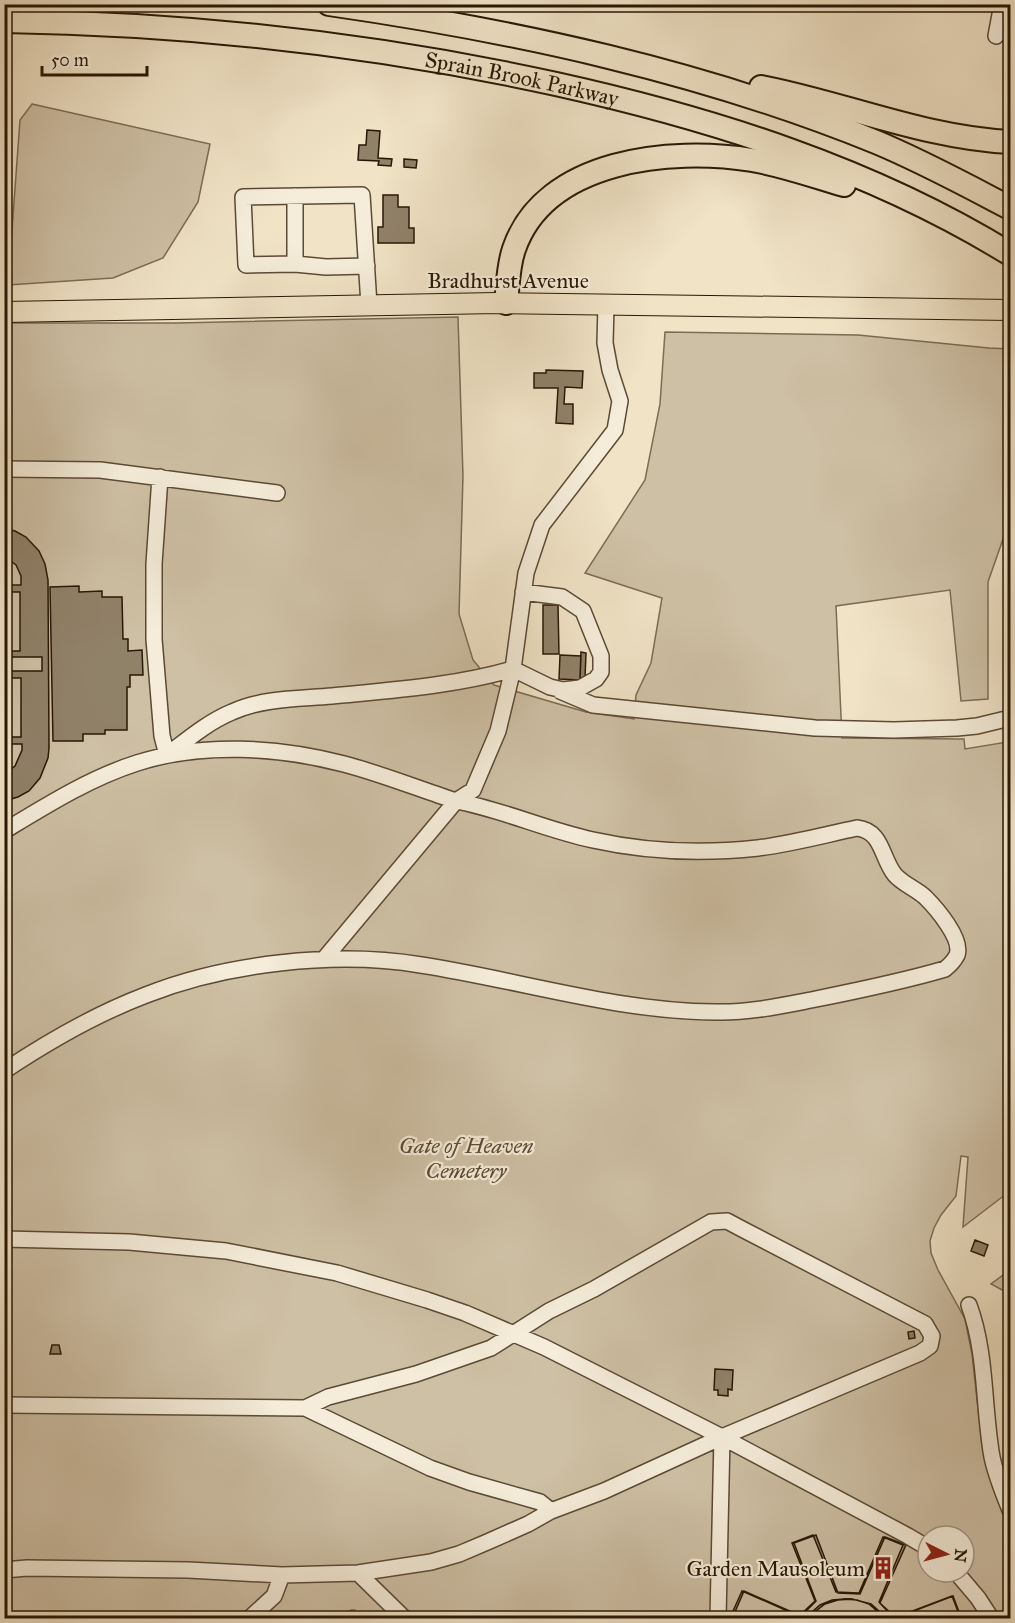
<svg xmlns="http://www.w3.org/2000/svg" width="1015" height="1623" viewBox="0 0 1015 1623" font-family="'IM FELL Great Primer',serif">
<rect width="100%" height="100%" fill="#f0e3c6"/>
<filter id="stains"><feTurbulence type="fractalNoise" baseFrequency=".00333" numOctaves="4"/><feColorMatrix values="0 0 0 0 .2 0 0 0 0 .09 0 0 0 0 .02 0 0 0 .5 -.17"/></filter>
<radialGradient id="worn" r=".72"><stop offset=".6" stop-color="#630" stop-opacity="0"/><stop offset="1" stop-color="#630" stop-opacity=".3"/></radialGradient>
<!-- green -->
<path fill="#cec0a5" stroke="#7c6c55" stroke-width="1.5" fill-rule="evenodd" d="M 32,104 L 210,144 L 198,202 L 163,258 L 113,278 L 8,285 L 20,120 Z
M 458,317 L 463,476 L 459,614 L 473,660 L 494,685 L 586,712 L 634,719 L 636,695 L 651,663 L 662,598 L 585,573 L 645,480 L 660,404 L 665,332 L 858,335 L 989,348 L 1010,349 L 1010,519 L 988,582 L 988,699 L 961,701 L 950,590 L 836,606 L 842,738 L 964,739 L 965,749 L 1007,742 L 1010,757 L 1010,1191 L 963,1227 L 968,1157 L 961,1156 L 956,1196 L 941,1215 L 934,1228 L 930,1241 L 931,1253 L 938,1270 L 965,1319 L 972,1354 L 982,1445 L 1010,1531 L 1010,1618 L 5,1618 L 4,323 L 177,323 ZM 928,1536 L 964,1536 L 964,1572 L 928,1572 Z
M 1010,1270 L 1010,1289 L 1006,1292 L 991,1284 Z"/>
<!-- water -->
<path fill="#ac9e84" stroke="#786851" stroke-width="1.5" d="M 351,1610 L 355,1610 L 357,1615 L 369,1618 L 307,1618 C 320,1615 343,1616 351,1610 Z"/>
<!-- building -->
<path fill="#908169" stroke="#291705" stroke-width="1.5" fill-rule="evenodd" d="M 367,130 L 380,131 L 378,158 L 392,159 L 391,166 L 378,165 L 379,161 L 358,160 L 359,145 L 366,145 Z
M 404,159 L 417,160 L 416,168 L 404,167 Z
M 383,195 L 398,195 L 398,207 L 409,207 L 409,228 L 414,228 L 414,243 L 378,243 L 378,227 L 383,227 Z
M 546,370 L 583,371 L 582,388 L 565,387 L 564,404 L 573,404 L 573,424 L 556,423 L 558,388 L 534,388 L 534,373 L 546,373 Z
M 4,528 L 15,531 L 26,537 L 39,551 L 45,564 L 48,580 L 49,748 L 48,758 L 40,778 L 29,791 L 18,797 L 4,801 L 4,774 L 15,766 L 22,750 L 22,744 L 4,744 L 4,671 L 42,671 L 42,657 L 4,657 L 4,585 L 21,585 L 21,576 L 16,565 L 4,556 ZM 7,592 L 20,592 L 20,651 L 8,651 ZM 8,678 L 21,678 L 21,737 L 8,737 Z
M 79,586 L 79,592 L 102,591 L 102,597 L 122,597 L 123,639 L 128,639 L 128,651 L 142,650 L 143,675 L 130,675 L 130,687 L 127,687 L 127,730 L 105,730 L 105,734 L 83,734 L 83,741 L 53,741 L 50,587 Z
M 543,605 L 558,605 L 559,654 L 543,654 Z
M 581,652 L 586,653 L 585,678 L 580,678 Z
M 560,655 L 581,656 L 580,680 L 559,679 Z
M 975,1240 L 988,1245 L 984,1256 L 971,1251 Z
M 914,1331 L 915,1338 L 909,1339 L 908,1332 Z
M 52,1345 L 59,1345 L 61,1354 L 50,1354 Z
M 715,1369 L 733,1370 L 732,1390 L 728,1389 L 728,1396 L 718,1395 L 718,1390 L 714,1390 Z
M 813,1535 L 836,1592 L 859,1593 L 883,1537 L 903,1545 L 879,1602 L 894,1618 L 952,1596 L 960,1617 L 885,1618 L 869,1604 L 857,1600 L 844,1599 L 832,1600 L 820,1605 L 805,1618 L 750,1618 L 733,1611 L 742,1591 L 799,1616 L 815,1601 L 792,1543 Z
M 816,1535 L 838,1593 L 860,1594 L 885,1537 L 906,1545 L 880,1603 L 896,1618 L 953,1596 L 961,1617 L 958,1618 L 887,1618 L 871,1604 L 852,1599 L 838,1600 L 825,1604 L 807,1618 L 750,1618 L 735,1612 L 744,1591 L 801,1616 L 816,1601 L 794,1543 Z"/>
<g fill="none" stroke-linecap="round" stroke-linejoin="round">
<!-- minor casing -->
<g stroke="#5b4a35" stroke-width="18">
<path id="minor" d="M 996,36 L 1002,4
M 295,196 L 295,264 L 246,265 L 243,197 L 362,195 L 369,305
M 295,264 L 326,267 L 367,266
M 4,469 L 100,470 L 277,493
M 160,477 L 154,564 L 154,639 L 162,736 L 167,755 C 188,739 208,722 232,712 C 263,698 298,699 332,696 C 393,690 454,686 513,669 L 550,687 L 563,690 L 580,688 L 596,679 L 601,672 L 601,656 L 583,611 L 562,597 L 523,592
M 560,691 L 593,705 L 815,728 L 894,730 L 957,728 L 977,726 L 1010,718
M 456,801 L 473,790 L 498,731 L 513,669 L 526,573 L 542,525 L 615,430 L 620,401 L 610,370 L 605,343 L 606,305
M 4,831 C 47,805 90,778 137,763 C 202,742 279,747 344,764 C 382,774 419,789 456,801 L 324,959
M 4,1071 C 49,1041 96,1014 146,995 C 226,963 336,951 421,965 C 519,980 614,1011 715,1012 C 747,1013 780,1006 811,1000 C 856,991 901,982 945,969 C 950,965 954,961 957,955 C 963,939 936,908 925,897 C 916,889 903,884 895,875 C 881,858 883,831 857,828 C 824,835 791,844 758,848 C 702,854 647,852 593,840 C 546,830 504,810 456,801
M 4,1239 L 129,1242 L 226,1251 L 337,1273 L 427,1300 L 465,1313 L 544,1347 L 722,1437 L 908,1536 L 928,1548
M 969,1305 C 987,1354 983,1407 992,1457 C 996,1476 1003,1493 1010,1510
M 4,1405 L 305,1408 L 328,1397 L 416,1374 L 491,1348 L 549,1311 L 594,1289 L 711,1222 L 727,1221 L 742,1229 L 925,1324 L 932,1336 L 930,1346 L 920,1353 L 722,1437 L 604,1491 L 551,1511 L 528,1524 L 485,1543 L 459,1554 L 431,1562 L 358,1573 L 282,1575 L 188,1570 L 27,1568 L 4,1570
M 305,1408 L 430,1468 L 469,1482 L 540,1502 L 551,1511
M 956,1572 L 978,1598 L 991,1618
M 358,1573 L 404,1618
M 250,1618 L 274,1596 L 282,1575
M 718,1618 L 722,1437"/>
</g>
<!-- major casing -->
<g stroke="#291705" stroke-width="22">
<path id="major" d="M 4,312 L 497,303 L 1010,310"/>
</g>
<!-- highway casing -->
<g stroke="#291705" stroke-width="26">
<g id="highway">
<path d="M 329,4 C 516,31 701,71 876,142 C 922,161 966,185 1010,208"/>
<path id="s1" d="M 4,21 C 190,24 374,44 556,84 C 714,119 872,169 1010,254"/>
<path d="M 761,87 C 844,103 925,138 1010,142"/>
<path d="M 506,303 C 508,285 508,266 514,249 C 545,159 671,147 752,160 C 783,165 813,176 844,185"/>
</g>
</g>
<!-- minor -->
<use href="#minor" stroke="#f5edda" stroke-width="15"/>
<!-- major -->
<use href="#major" stroke="#f0e3c6" stroke-width="20"/>
<!-- highway -->
<use href="#highway" stroke="#f0e3c6" stroke-width="22"/>
</g>
<!-- icons -->
<defs>
<g id="building-bare" transform="scale(1.8)"><path d="M-4-6H4V6H1V3H-1V6H-4ZM-2.5-4.3h1.7v1.8h-1.7ZM.8-4.3h1.7v1.8H.8ZM-2.5-1h1.7V.8h-1.7ZM.8-1h1.7V.8H.8Z" fill="#8f2418" stroke="#f5edda" stroke-width="2.5" paint-order="stroke"/></g>
</defs>
<g fill-rule="evenodd">
<use href="#building-bare" x="883" y="1568"/>
</g>
<g text-anchor="middle" stroke-width="4.5" stroke-linejoin="round" paint-order="stroke">
<!-- street labels -->
<g font-size="22" fill="#291705" stroke="#f5edda">
<text dy="8" stroke="none"><textPath href="#s1" startOffset="522">Sprain Brook Parkway</textPath></text>
<text x="508" y="288">Bradhurst Avenue</text>
</g>
<!-- park labels -->
<g font-size="22" font-style="italic" fill="#5b4a35" stroke="#f5edda">
<text x="466" y="1153">Gate of Heaven<tspan x="466" dy="25">Cemetery</tspan></text>
</g>
<!-- poi labels -->
<g font-size="22" fill="#291705" stroke="#f5edda" text-anchor="end">
<text x="865" y="1576">Garden Mausoleum</text>
</g>
</g>
<!-- margin -->
<rect width="1015" height="1623" fill="none" stroke="#f0e3c6" stroke-width="24"/>
<rect x="6" y="6" width="1003" height="1611" fill="none" stroke="#291705" stroke-width="3"/>
<rect x="12" y="12" width="991" height="1599" fill="none" stroke="#291705" stroke-width="1.5"/>
<!-- north arrow -->
<g transform="translate(946 1554) rotate(96)"><circle r="28" fill="#f5edda" stroke="#a39785" stroke-width="1.5"/>
<path d="M0-4.5L10 22L0 15L-10 22Z" fill="#8f2418"/>
<text y="-9" font-size="16" font-weight="bold" text-anchor="middle" fill="#291705">N</text>
</g>
<!-- scale -->
<path d="M42 66v9h105v-9" fill="none" stroke="#291705" stroke-width="3"/>
<text x="51" y="66" font-size="18" fill="#291705" stroke="#f5edda" stroke-width="4.5" paint-order="stroke">50 m</text>
<rect width="100%" height="100%" filter="url(#stains)"/>
<rect width="100%" height="100%" fill="url(#worn)"/>
</svg>
